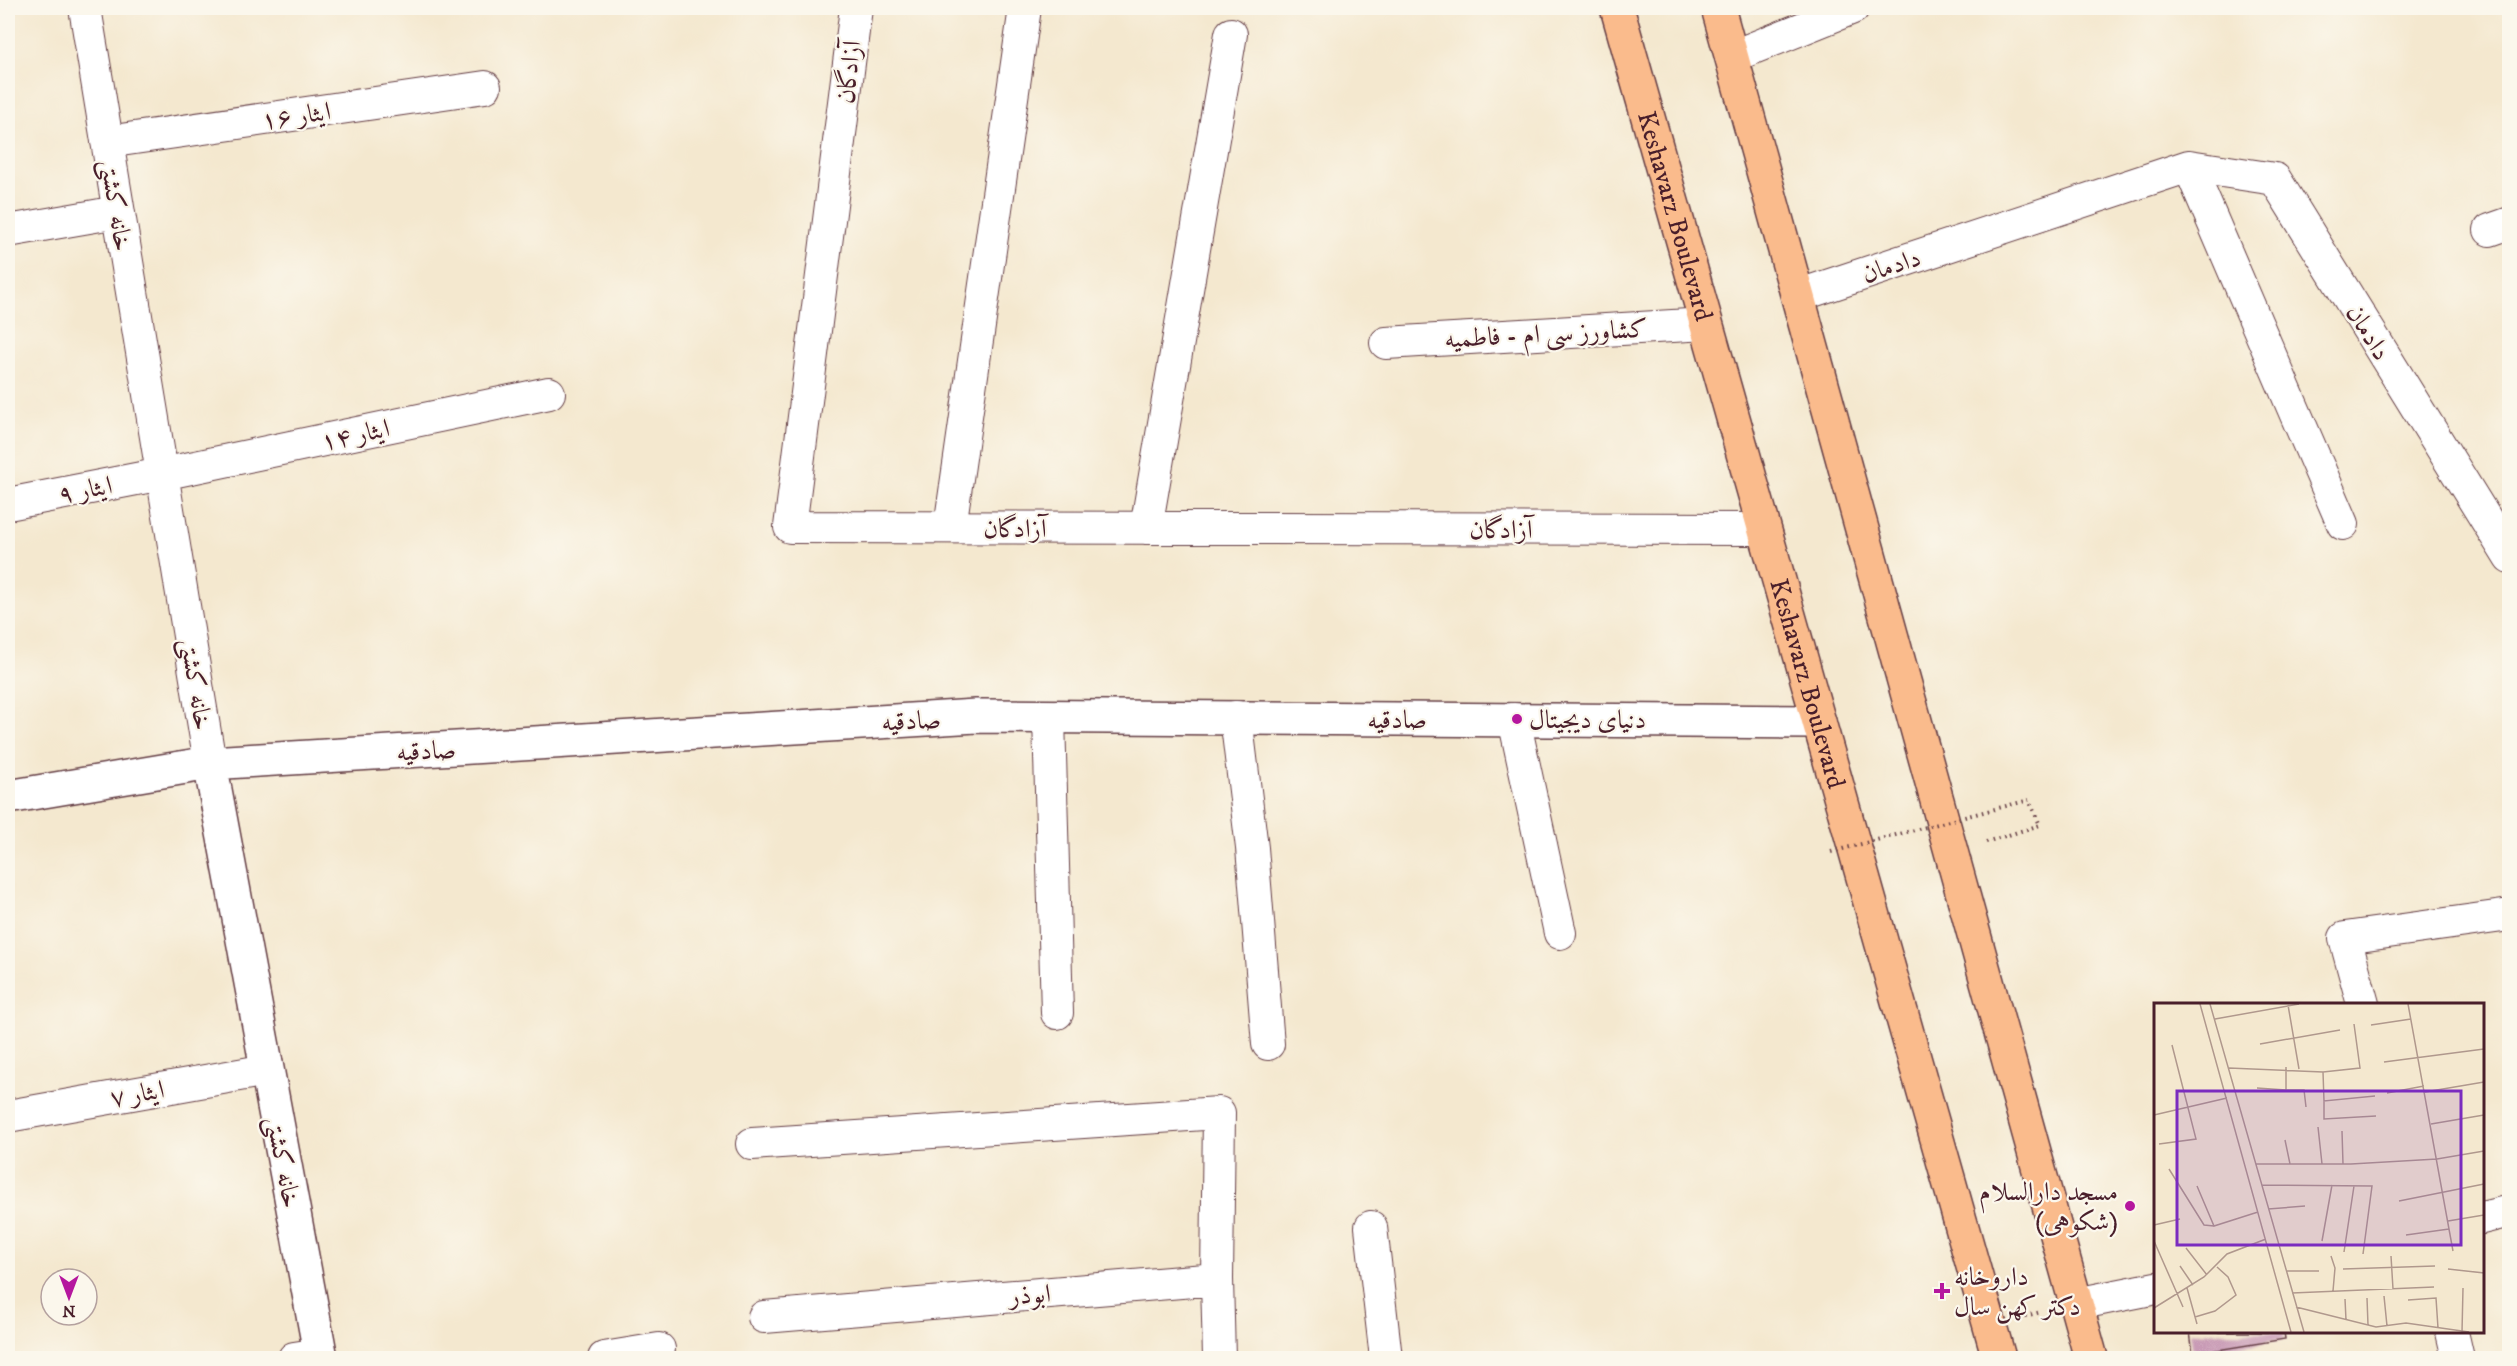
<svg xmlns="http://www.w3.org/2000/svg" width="2517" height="1366" viewBox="0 0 2517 1366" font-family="'IM FELL DW Pica',Amiri,serif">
<rect width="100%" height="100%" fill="#fbf7ec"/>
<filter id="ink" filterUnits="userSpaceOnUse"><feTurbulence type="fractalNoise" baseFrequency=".0167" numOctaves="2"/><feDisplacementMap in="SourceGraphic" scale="12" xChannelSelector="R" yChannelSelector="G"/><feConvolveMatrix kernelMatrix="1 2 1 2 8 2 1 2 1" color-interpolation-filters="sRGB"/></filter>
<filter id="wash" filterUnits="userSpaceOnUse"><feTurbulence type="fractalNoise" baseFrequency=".008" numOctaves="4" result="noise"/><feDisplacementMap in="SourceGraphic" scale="24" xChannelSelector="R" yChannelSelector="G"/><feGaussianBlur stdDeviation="1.35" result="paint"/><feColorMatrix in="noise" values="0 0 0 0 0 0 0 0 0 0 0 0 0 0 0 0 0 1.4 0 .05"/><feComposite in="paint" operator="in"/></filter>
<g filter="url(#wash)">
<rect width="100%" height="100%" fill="#f4e8cf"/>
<g id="blocks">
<!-- building -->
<path fill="#c99bb6" d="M 2190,1332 L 2284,1332 L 2285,1339 L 2193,1354 Z"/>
</g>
</g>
<g filter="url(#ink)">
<use href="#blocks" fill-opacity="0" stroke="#643d44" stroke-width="1.5"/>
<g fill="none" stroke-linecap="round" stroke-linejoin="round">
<!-- minor casing -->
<g stroke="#643d44" stroke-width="34">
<path id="minor" d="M 85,8 L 210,763
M 856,8 L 790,527 L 1764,529
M 1731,57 L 1853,8
M 107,142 L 485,87
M 2189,166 L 2275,179 L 2510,558
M 2490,230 L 2510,223
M 8,231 L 118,212
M 1797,296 L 2189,166 L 2343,524
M 1386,343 L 1706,324
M 8,504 L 162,474 L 549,393
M 950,527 L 1025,8
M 1146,528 L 1231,34
M 1049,717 L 1057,1013
M 1236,717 L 1252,848 L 1268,1044
M 1514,719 L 1560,933
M 2363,1004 L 2345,938 L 2510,915
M 8,1116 L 267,1070
M 752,1144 L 1219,1113 L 1217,1279
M 2482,1218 L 2510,1211
M 1371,1227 L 1386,1358
M 2076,1304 L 2156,1288
M 764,1317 L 1217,1279 L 1219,1358
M 2452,1332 L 2458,1358
M 294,1358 L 320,1354
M 604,1358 L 659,1349"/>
</g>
<!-- tertiary casing -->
<g stroke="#643d44" stroke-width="36">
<path id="tertiary" d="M 210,763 L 321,1358
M 8,797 L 210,763 L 976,716 L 1819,722"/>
</g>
<!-- primary casing -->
<g stroke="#643d44" stroke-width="36">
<g id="primary">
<path id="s1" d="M 1617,8 L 1999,1358"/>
<path d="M 1718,8 L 2091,1358"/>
</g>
</g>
<!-- path -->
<path stroke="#643d44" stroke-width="4" stroke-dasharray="1.5 4.5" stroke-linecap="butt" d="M 1986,842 L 2040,825 L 2029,800
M 2025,1316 L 2041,1312"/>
<!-- minor -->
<use href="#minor" stroke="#fff" stroke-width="32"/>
<!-- tertiary -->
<use href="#tertiary" stroke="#fff" stroke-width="33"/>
<!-- primary -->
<use href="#primary" stroke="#fabb8c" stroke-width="33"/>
<!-- path-bridge -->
<path stroke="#643d44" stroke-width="4" stroke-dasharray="1.5 4.5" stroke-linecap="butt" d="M 1831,852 L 2029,800"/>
</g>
</g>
<!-- markers -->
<g fill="#b5179e" stroke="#fbf7ec" stroke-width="2">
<circle cx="1517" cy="719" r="6"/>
<circle cx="2130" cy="1206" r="6"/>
<path d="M1939 1282h6v6h6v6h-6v6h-6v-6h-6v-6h6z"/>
</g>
<g text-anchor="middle" stroke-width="4.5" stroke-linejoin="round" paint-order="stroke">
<!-- street labels -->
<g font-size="26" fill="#4a1f2b" stroke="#fbf7ec">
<text transform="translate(848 72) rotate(-83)" y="9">آزادگان</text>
<text transform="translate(296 115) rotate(-8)" y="9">ایثار ۱۶</text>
<text transform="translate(117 205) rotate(81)" y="9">خانه کشتی</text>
<text dy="9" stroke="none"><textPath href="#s1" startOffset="216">Keshavarz Boulevard</textPath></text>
<text transform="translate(1891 265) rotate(-18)" y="9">دادمان</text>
<text transform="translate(2369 332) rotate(58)" y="9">دادمان</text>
<text transform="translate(1546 333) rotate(-3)" y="9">کشاورز سی ام - فاطمیه</text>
<text transform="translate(355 434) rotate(-12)" y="9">ایثار ۱۴</text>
<text transform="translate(85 489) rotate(-11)" y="9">ایثار ۹</text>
<text x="1015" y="537">آزادگان</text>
<text x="1501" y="538">آزادگان</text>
<text dy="9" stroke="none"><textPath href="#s1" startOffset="702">Keshavarz Boulevard</textPath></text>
<text transform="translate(197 684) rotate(81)" y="9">خانه کشتی</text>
<text x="1397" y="728">صادقیه</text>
<text transform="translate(911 720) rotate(-3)" y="9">صادقیه</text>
<text transform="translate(426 750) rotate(-3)" y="9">صادقیه</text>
<text transform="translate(137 1093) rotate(-10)" y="9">ایثار ۷</text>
<text transform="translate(284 1162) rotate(79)" y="9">خانه کشتی</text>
<text transform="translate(1030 1294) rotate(-4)" y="9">ابوذر</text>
</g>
<!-- poi labels -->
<g font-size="26" fill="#4a1f2b" stroke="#fbf7ec" text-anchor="start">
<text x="1529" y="728">دنیای دیجیتال</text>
<text x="2118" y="1200" text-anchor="end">مسجد دارالسلام<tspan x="2118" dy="30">(شکوهی)</tspan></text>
<text x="1954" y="1285">داروخانه<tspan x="1954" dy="30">دکتر کهن سال</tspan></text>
</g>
</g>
<!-- overview -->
<g transform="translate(2154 1003)">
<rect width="330" height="330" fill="#f4e8cf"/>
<path fill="none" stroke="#b0988d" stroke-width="1.5" d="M 46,1 L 137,329M 56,1 L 150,329M 254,1 L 299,248M 134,2 L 145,66M 61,16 L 145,1M 217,22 L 257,16M 106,41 L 186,27M 230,59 L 330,46M 132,64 L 132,87 L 150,87 L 152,104M 75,65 L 169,69 L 170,98 L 221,93M 169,69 L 206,65 L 200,21M 103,85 L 132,87M 271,89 L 330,79M 233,90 L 270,83M 170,98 L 170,116 L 222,113M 0,112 L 73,95M 277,121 L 330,112M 164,124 L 168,161M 188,128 L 189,161M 131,137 L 136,161M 5,141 L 42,136 L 18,42M 102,161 L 197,161 L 283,156 L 330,148M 15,166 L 50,222 L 60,223M 108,182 L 218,183 L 209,251M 43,183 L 60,223 L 104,209M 245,198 L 330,181M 114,206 L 151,203M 294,218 L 330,212M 0,222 L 26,216M 252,232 L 295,226M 0,238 L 29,304M 168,238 L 178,182M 32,245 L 53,272M 190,249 L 200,183M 177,253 L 181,265 L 179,288M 237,253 L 239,286M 26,263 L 39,282M 189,266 L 281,263M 294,266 L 330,270 L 330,295M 132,268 L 165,268M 33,285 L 43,321M 138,290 L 280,284M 230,293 L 233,323M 213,295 L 214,322M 191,296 L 192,317M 254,297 L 282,295 L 284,325M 142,304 L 222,324 L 252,320 L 315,329M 0,305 L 50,274 L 73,251 L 112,236M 41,314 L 61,308 L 82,292 L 74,274 L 63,264M 308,329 L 309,285"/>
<path fill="#7b2cbf" fill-opacity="0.15" stroke="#7b2cbf" stroke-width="3" d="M 23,88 L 307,88 L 307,242 L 23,242 Z"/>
<rect width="330" height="330" fill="none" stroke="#4a1f2b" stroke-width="3"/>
</g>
<!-- margin -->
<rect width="2517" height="1366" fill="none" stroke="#fbf7ec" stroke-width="30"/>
<!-- north arrow -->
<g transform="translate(69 1297) rotate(180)"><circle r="28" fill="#fbf7ec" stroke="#b4a19f" stroke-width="1.5"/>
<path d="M0-4.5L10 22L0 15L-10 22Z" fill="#b5179e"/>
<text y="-9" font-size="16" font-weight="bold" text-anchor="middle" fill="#4a1f2b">N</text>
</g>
</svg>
